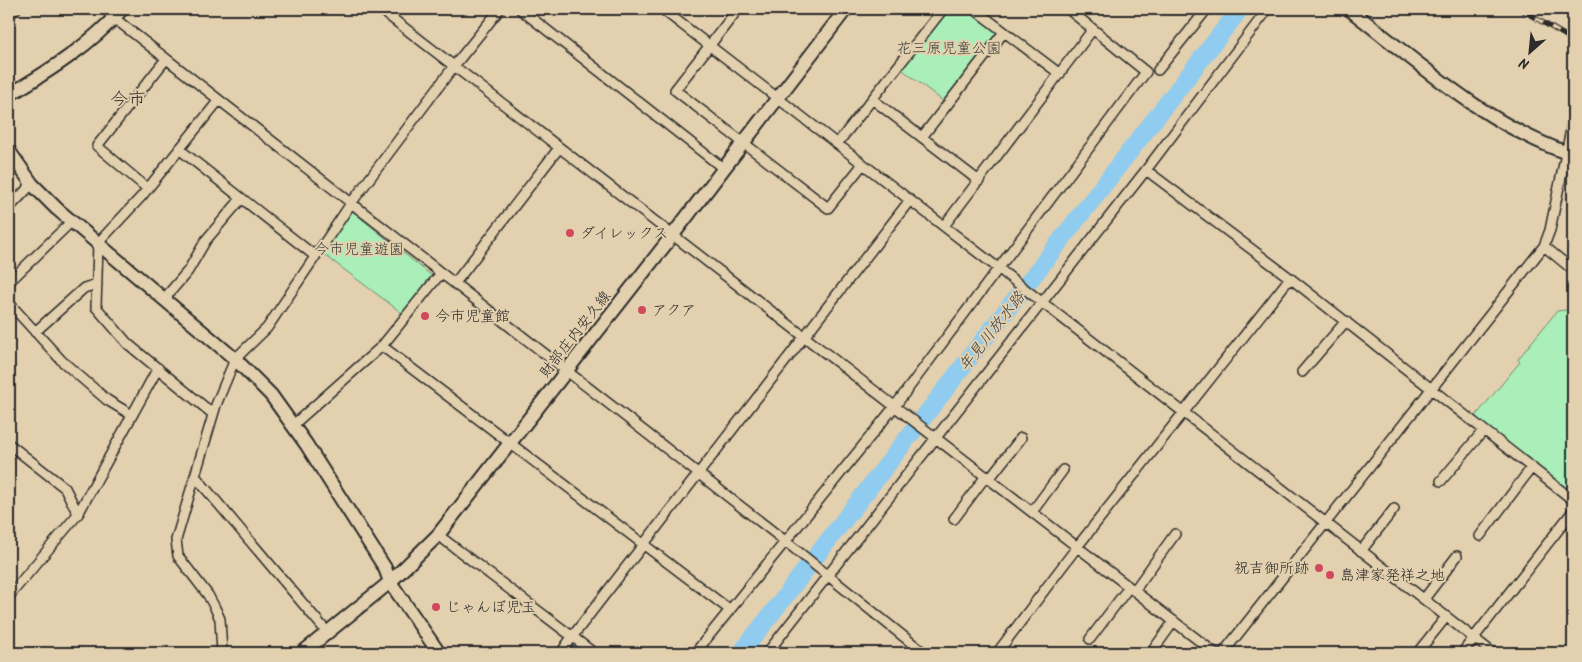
<svg xmlns="http://www.w3.org/2000/svg" width="1582" height="662" viewBox="0 0 1582 662" font-family="Kalam,'Klee One',sans-serif">
<rect width="100%" height="100%" fill="#e3d0ae"/>
<filter id="ink" filterUnits="userSpaceOnUse"><feTurbulence type="fractalNoise" baseFrequency=".02" numOctaves="2"/><feDisplacementMap in="SourceGraphic" scale="10" xChannelSelector="R" yChannelSelector="G"/><feConvolveMatrix kernelMatrix="1 2 1 2 8 2 1 2 1" color-interpolation-filters="sRGB"/></filter>
<g filter="url(#ink)">
<!-- green -->
<path fill="#aaeeb9" stroke="#6a8c72" d="M 944,9 L 967,9 L 997,32 L 943,101 L 899,67 Z
M 352,211 L 432,276 L 402,313 L 322,253 Z
M 1573,309 L 1573,497 L 1474,418 L 1520,362 L 1518,359 L 1557,311 Z"/>
<g fill="none" stroke-linecap="round" stroke-linejoin="round">
<!-- river -->
<path stroke="#8fccef" stroke-width="18" d="M 741,653 L 1240,9"/>
<!-- street casing -->
<g stroke="#2b2b2b" stroke-width="12">
<path id="street" d="M 105,9 L 114,18 L 785,541 L 924,653
M 380,9 C 657,225 937,438 1215,653
M 520,9 L 723,168
M 662,9 L 998,268 L 1493,653
M 738,9 L 675,90 L 828,208 L 863,164
M 974,9 L 1060,74
M 9,14 L 16,9
M 1158,70 L 1207,9
M 872,99 L 979,181
M 922,137 L 1004,32
M 837,144 L 943,9
M 179,149 L 315,256
M 1146,170 L 1290,278 L 1573,500
M 148,189 L 97,146 L 166,59
M 9,208 L 32,184
M 944,226 L 1093,29
M 1544,246 L 1573,270
M 9,282 L 72,221
M 455,283 L 559,148
M 164,299 L 188,271 L 206,240 L 241,199
M 9,303 L 62,361 L 107,400 L 132,415
M 35,332 L 84,288 L 97,284
M 382,346 L 441,273
M 1302,372 L 1346,321
M 213,414 L 128,344 L 96,307 L 98,243 L 141,197 L 219,100
M 293,425 L 382,346 L 730,610
M 9,444 L 65,488 L 78,514 L 9,596
M 195,476 L 327,632
M 989,479 L 1021,438
M 1441,481 L 1484,430
M 1032,512 L 1063,470
M 78,514 L 158,368
M 954,519 L 986,476
M 438,535 L 594,653
M 1480,536 L 1532,467
M 1361,551 L 1394,509
M 1134,591 L 1175,534
M 1424,599 L 1457,556
M 1090,639 L 1129,587
M 773,647 L 781,653
M 1418,652 L 1446,617
M 222,653 L 220,619 L 215,608 L 208,595 L 178,556 L 176,540 L 216,405 L 235,359 L 267,328 L 352,202 L 454,66 L 500,9
M 561,653 L 572,637 L 910,200
M 695,653 L 895,406 L 1146,72 L 1068,9
M 767,653 L 1146,170 L 1268,9
M 997,653 L 1077,547 L 1290,278
M 1151,653 L 1174,621
M 1223,653 L 1544,246 L 1550,230 L 1573,120
M 1462,653 L 1573,511"/>
</g>
<!-- secondary casing -->
<g stroke="#2b2b2b" stroke-width="16">
<path id="secondary" d="M 1349,9 C 1419,63 1487,126 1573,155
M 9,95 C 49,71 91,45 122,9
M 9,151 L 32,184 L 57,209 L 235,359 L 271,395 L 306,444 L 385,568 L 390,582 L 439,653
M 302,653 L 390,582 L 438,535 L 672,236 L 846,9"/>
</g>
<!-- street -->
<use href="#street" stroke="#e3d0ae" stroke-width="9"/>
<!-- secondary -->
<use href="#secondary" stroke="#e3d0ae" stroke-width="12"/>
<!-- rail casing -->
<g stroke="#2b2b2b" stroke-width="5">
<path id="rail" d="M 1520,9 L 1573,40"/>
</g>
<!-- rail -->
<use href="#rail" stroke="#e3d0ae" stroke-width="3" stroke-dasharray="9" stroke-linecap="butt"/>
</g>
</g>
<!-- markers -->
<g fill="#d1495b" stroke="#e3d0ae" stroke-width="2">
<circle cx="570" cy="233" r="5"/>
<circle cx="642" cy="310" r="5"/>
<circle cx="425" cy="316" r="5"/>
<circle cx="1319" cy="568" r="5"/>
<circle cx="1330" cy="575" r="5"/>
<circle cx="436" cy="607" r="5"/>
</g>
<g text-anchor="middle" stroke-width="4" stroke-linejoin="round" paint-order="stroke">
<!-- park labels -->
<g font-size="15" fill="#383e39" stroke="#e3d0ae">
<text x="949" y="53">花三原児童公園</text>
<text x="359" y="254">今市児童遊園</text>
</g>
<!-- poi labels -->
<g font-size="15" fill="#2b2b2b" stroke="#e3d0ae" text-anchor="start">
<text x="580" y="238">ダイレックス</text>
<text x="652" y="315">アクア</text>
<text x="435" y="321">今市児童館</text>
<text x="1309" y="573" text-anchor="end">祝吉御所跡</text>
<text x="1340" y="580">島津家発祥之地</text>
<text x="446" y="612">じゃんぼ児玉</text>
</g>
<!-- street labels -->
<g font-size="15" fill="#2b2b2b" stroke="#e3d0ae">
<text transform="translate(575 334) rotate(-52)" y="5">財部庄内安久線</text>
</g>
<!-- water labels -->
<g font-size="16" font-style="italic" fill="#3a4348" stroke="#e3d0ae">
<text transform="translate(991 331) rotate(-52)" y="6">年見川放水路</text>
</g>
<!-- quarter labels -->
<g font-size="18" fill="#2b2b2b" stroke="#e3d0ae">
<text x="128" y="105">今市</text>
</g>
</g>
<!-- margin -->
<rect width="1582" height="662" fill="none" stroke="#e3d0ae" stroke-width="30"/>
<rect x="15" y="15" width="1552" height="632" fill="none" stroke="#2b2b2b" stroke-width="2" filter="url(#ink)"/>
<!-- north arrow -->
<g transform="translate(1530 52) rotate(207)" stroke="#e3d0ae" stroke-width="4" paint-order="stroke">
<path d="M0-4L9 19L0 12L-9 19Z" fill="#2b2b2b"/>
<text y="-8" font-size="14" font-weight="bold" text-anchor="middle" fill="#2b2b2b">N</text>
</g>
</svg>
